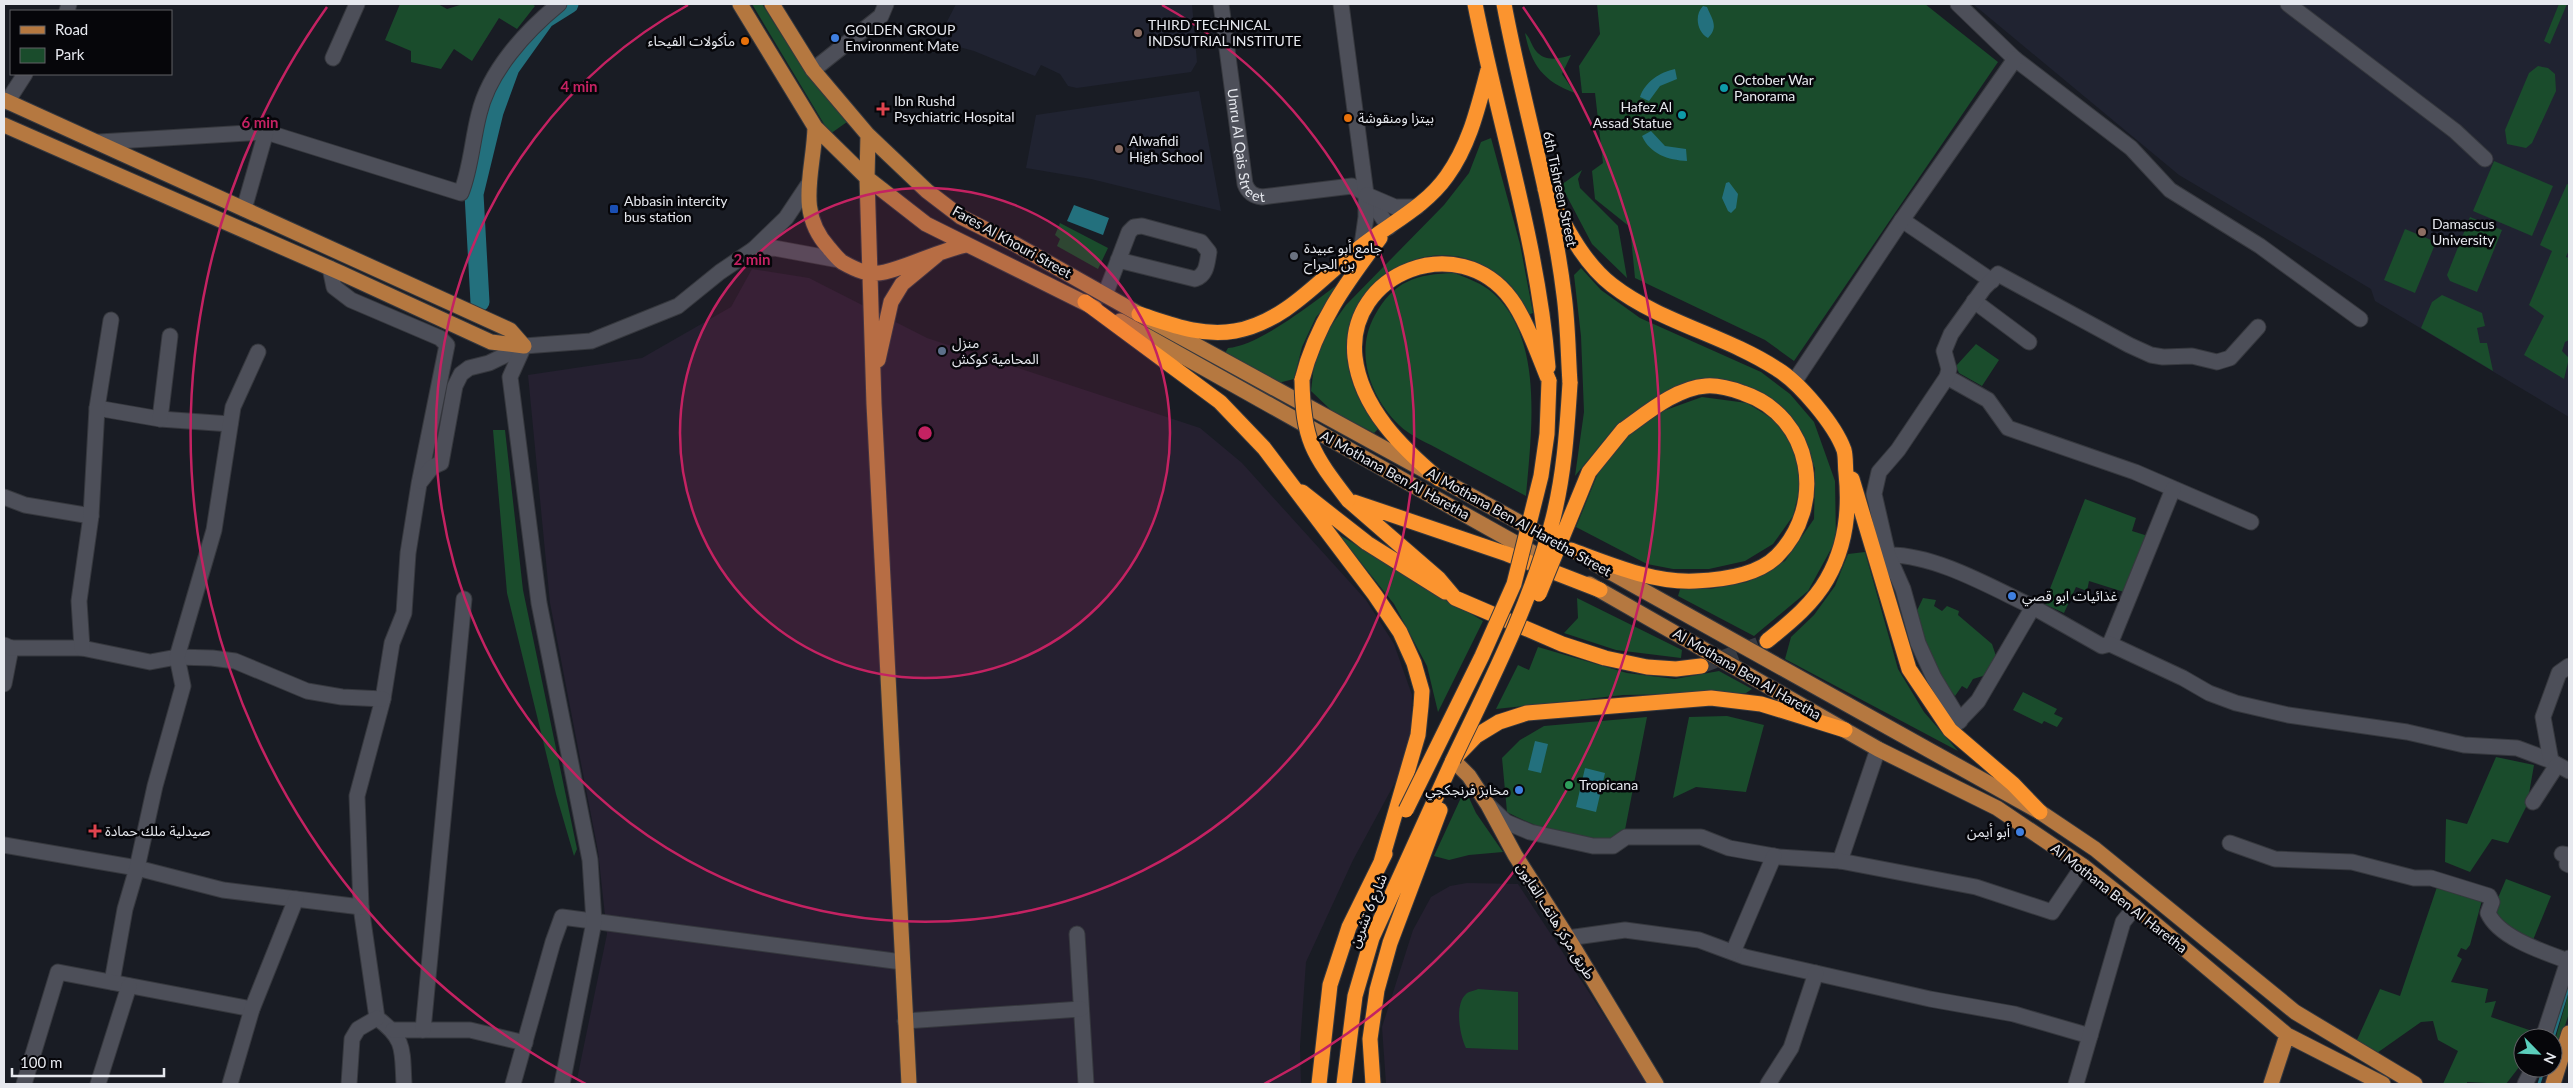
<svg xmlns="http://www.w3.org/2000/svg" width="2573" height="1088" viewBox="0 0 2573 1088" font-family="Lato,'Noto Sans Arabic',sans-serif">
<rect width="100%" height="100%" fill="#191c24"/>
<!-- built -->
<path fill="#202331" d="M 956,4 L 1192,4 L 1197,62 L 1191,72 L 1077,88 L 1068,86 L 1060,74 L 1041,65 L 1035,76 L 974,51 L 937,41 Z
M 1973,4 L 2569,4 L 2569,417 L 2375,301 L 2371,289 L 2179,175 Z
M 1199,91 L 1221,211 L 1091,179 L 1026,168 L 1036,115 Z"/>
<!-- industrial -->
<path fill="#252030" d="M 752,269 L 809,278 L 927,338 L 1200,428 L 1242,463 L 1366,600 L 1394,644 L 1412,695 L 1411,737 L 1398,777 L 1353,860 L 1306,962 L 1300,1046 L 1301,1084 L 576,1084 L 607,934 L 598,851 L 550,603 L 528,375 L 642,358 L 731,307 Z
M 1467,883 L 1518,884 L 1649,1084 L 1386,1084 L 1382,1027 L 1413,930 L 1431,897 L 1450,886 Z"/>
<!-- green -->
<path fill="#1a4c2c" d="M 400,4 L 438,4 L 447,9 L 463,4 L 532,4 L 535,6 L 517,29 L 499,18 L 472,61 L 454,49 L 441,69 L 411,62 L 411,51 L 385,40 Z
M 752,4 L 762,4 L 806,73 L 847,122 L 830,134 Z
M 1597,4 L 1925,4 L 1998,62 L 1794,361 L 1765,340 L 1635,278 L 1630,227 L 1595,199 L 1592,171 L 1603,163 L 1595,93 L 1582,93 L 1579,66 L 1600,34 Z
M 2559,4 L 2567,4 L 2550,44 L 2544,41 Z
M 1525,33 C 1530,37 1531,45 1536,51 C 1545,62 1559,59 1571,55 L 1562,74 L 1575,93 C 1544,82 1531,65 1525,33 Z
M 2538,66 L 2548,68 L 2555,74 L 2556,91 L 2532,143 L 2526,148 L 2507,144 L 2505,130 L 2529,73 Z
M 1491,138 L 1520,244 L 1533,313 L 1525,316 C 1522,308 1519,298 1515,291 C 1506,278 1490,268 1476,262 C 1424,241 1370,272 1353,324 C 1351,330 1348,338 1347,345 C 1346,378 1359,404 1379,428 L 1374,433 L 1332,411 L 1311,391 L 1314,365 L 1326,333 L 1346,305 L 1444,205 L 1469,173 L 1481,142 Z
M 2494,161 L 2553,186 L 2532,236 L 2473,211 Z
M 1582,170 L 1578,179 L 1580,188 L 1618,226 L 1627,278 L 1592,244 L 1561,185 Z
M 2567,184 L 2569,185 L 2569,250 L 2566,257 L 2569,258 L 2569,340 L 2565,342 L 2562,351 L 2569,358 L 2564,379 L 2524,355 L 2544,316 L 2529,305 L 2552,251 L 2540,245 Z
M 2470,217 L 2502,230 L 2477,292 L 2450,281 L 2447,275 Z
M 1060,223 L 1108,248 L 1098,269 L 1057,246 L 1060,239 L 1055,235 Z
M 2405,229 L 2436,242 L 2415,293 L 2384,280 Z
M 1361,267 L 1316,317 L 1302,347 L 1294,379 L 1278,383 L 1224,355 L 1228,348 C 1263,346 1330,289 1361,267 Z
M 1581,268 L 1601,290 L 1640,318 L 1761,372 L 1790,394 L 1814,422 L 1835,481 L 1836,540 L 1808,591 L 1754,636 L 1678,596 L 1681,586 L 1710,589 L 1747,582 L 1785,561 L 1814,519 L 1815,469 L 1804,437 L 1787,411 L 1761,392 L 1720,379 L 1684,383 L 1648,402 L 1611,432 L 1575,476 L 1584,412 L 1581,336 L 1574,275 Z
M 1454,273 C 1465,277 1478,282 1488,289 C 1546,333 1531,434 1526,496 C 1498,481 1470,466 1442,451 C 1428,443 1410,436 1399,425 C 1370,397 1354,352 1375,315 C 1394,281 1416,274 1454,273 Z
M 2442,295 L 2482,313 L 2485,326 L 2477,328 L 2480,343 L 2487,343 L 2493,371 L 2421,328 L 2432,302 Z
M 1976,344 L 1999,360 L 1982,386 L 1959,373 L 1956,366 Z
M 1702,397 L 1747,403 L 1776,421 L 1796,452 L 1801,483 L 1793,516 L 1773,544 L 1745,561 L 1709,569 L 1673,569 L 1647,564 L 1576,527 L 1598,473 L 1630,434 L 1663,411 Z
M 493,430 L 505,430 L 523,590 L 577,849 L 574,856 L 556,794 L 507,593 Z
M 2085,499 L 2136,518 L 2132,531 L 2148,536 L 2127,593 L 2089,581 L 2087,591 L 2076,587 L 2064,613 L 2044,604 Z
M 1338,534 L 1483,621 L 1438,712 L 1427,666 L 1394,604 Z
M 1865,552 L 1898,669 L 1924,712 L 1958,751 L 1785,659 L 1791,637 L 1814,615 L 1835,586 L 1848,554 Z
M 1577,598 L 1682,650 L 1681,658 L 1616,650 L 1564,633 L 1578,618 Z
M 1923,598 L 1936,600 L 1934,606 L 1942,611 L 1947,606 L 1959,611 L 1958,615 L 1992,644 L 1996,656 L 1986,675 L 1973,679 L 1967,689 L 1962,686 L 1955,696 L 1942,680 L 1914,617 Z
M 1538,647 L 1627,673 L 1675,679 L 1719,671 L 1752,689 L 1746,693 L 1623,695 L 1496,709 L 1518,665 L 1529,670 Z
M 2023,692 L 2057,709 L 2054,714 L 2063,718 L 2057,727 L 2044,721 L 2042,724 L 2013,710 Z
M 1727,716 L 1764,725 L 1746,792 L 1696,787 L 1673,798 L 1689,717 Z
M 1647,717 L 1623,840 C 1583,845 1542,830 1507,812 L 1502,758 L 1520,740 L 1544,726 Z
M 2496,757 L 2534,765 L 2527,805 L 2508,843 L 2492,839 L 2470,872 L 2445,862 L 2446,819 L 2467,824 Z
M 1465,789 L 1476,813 L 1503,852 L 1469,855 L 1449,860 L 1434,856 Z
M 2506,879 L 2551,896 L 2533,940 L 2495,921 L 2493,910 Z
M 2437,887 L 2482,900 L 2470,945 L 2466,950 L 2461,948 L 2457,956 L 2462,959 L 2451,982 L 2488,989 L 2485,1003 L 2496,1001 L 2491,1017 L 2538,1033 L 2537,1038 L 2523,1038 L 2523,1062 L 2506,1084 L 2467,1082 L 2467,1084 L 2443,1084 L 2458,1051 L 2438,1040 L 2433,1021 L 2421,1022 L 2377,1053 L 2356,1042 L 2380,989 L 2400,996 Z
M 1478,989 L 1518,992 L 1518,1050 L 1466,1048 C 1460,1036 1454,1005 1466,994 C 1469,991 1474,991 1478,989 Z
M 2569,992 L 2569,1013 L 2553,1064 L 2553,1047 Z"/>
<!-- water -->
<path fill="#23707d" d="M 1703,6 L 1707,7 C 1712,19 1719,27 1708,38 C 1697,32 1694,15 1703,6 Z
M 1675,69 L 1677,79 L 1660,86 L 1649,101 L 1640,97 C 1645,82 1660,72 1675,69 Z
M 1651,131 L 1665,146 L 1686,149 L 1687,161 C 1668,160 1650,154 1642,136 Z
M 1729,182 L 1738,194 L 1736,208 L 1731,213 L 1728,211 L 1722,198 L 1726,183 Z
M 1074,205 L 1109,218 L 1103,235 L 1067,221 Z
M 1535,741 L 1548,744 L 1541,773 L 1528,770 Z
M 1585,768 L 1605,773 L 1596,812 L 1576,807 Z"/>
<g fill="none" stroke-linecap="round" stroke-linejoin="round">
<!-- stream -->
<path stroke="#23707d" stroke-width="3" d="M 2553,1038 L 2569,986
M 2539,1084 L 2544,1068"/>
<!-- river -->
<path stroke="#23707d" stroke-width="19" d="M 480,302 L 474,194 L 494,112 L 510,68 L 545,19 L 569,4"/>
<!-- highway-tunnel -->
<path stroke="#383b42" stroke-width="15" stroke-dasharray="15 8" stroke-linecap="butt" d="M 1701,666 L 1767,641"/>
<!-- minor casing -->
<g stroke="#36383e" stroke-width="17">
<g id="minor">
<path id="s1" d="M 1221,4 L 1245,184 C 1248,192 1253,196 1262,197 L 1352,186 L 1366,194 L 1389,227"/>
<path d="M 1341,4 L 1366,194 L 1366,217 L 1362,245"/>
<path d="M 1958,4 L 2015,59 L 2131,148 L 2170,190 L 2260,246 L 2360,319"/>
<path d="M 2288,4 L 2455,131 L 2485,159"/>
<path d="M 67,11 L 69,4"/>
<path d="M 333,58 L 357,4"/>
<path d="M 813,70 L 881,16 L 886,4"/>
<path d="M 7,102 L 25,74"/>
<path d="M 99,142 L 266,132 L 461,193 C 471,168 472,141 479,114 C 489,71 526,31 559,4"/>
<path d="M 1367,195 L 1395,207 L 1417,207"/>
<path d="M 244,209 L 266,132"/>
<path d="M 1902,220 L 1992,281"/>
<path d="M 754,249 L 774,248 L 839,260"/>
<path d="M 330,268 L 334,287 L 351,300 L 440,338 L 447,345 L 419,484 L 408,553 L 404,613 L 392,643 L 383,699 L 357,796 L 361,907 L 377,1018 C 406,1039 402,1051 404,1084"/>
<path d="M 1105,295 L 1129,232 L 1134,227 L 1142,226 L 1201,242 L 1209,252 C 1207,263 1207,275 1195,279 L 1118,260"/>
<path d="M 1974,301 L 2029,342"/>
<path d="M 1947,377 L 1988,400 L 2008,428 L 2135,472 L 2251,522"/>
<path d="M 1794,382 L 1902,220 L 2015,59"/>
<path d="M 97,408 L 160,419 L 230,424"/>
<path d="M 160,419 L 170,336"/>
<path d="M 421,481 L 432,467 L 441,463 L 455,386 L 461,374 L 469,368 L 489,363 L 524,346"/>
<path d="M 4,497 L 25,505 L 91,516"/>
<path d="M 1888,555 C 1934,554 1991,587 2033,607"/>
<path d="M 2110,644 L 2173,489"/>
<path d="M 4,645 L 11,648 L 4,684"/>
<path d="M 11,648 L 82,648 L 150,662 L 177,657 L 212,658 L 235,661 L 307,691 L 342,697 L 383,699"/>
<path d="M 82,648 L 79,601 L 91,516 L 97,408 L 111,320"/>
<path d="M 1960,721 L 1934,678 L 1918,643 L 1903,589 L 1888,555 L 1874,494 L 1879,472 L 1898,450 L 1947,377 L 1949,369 L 1944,351 L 1951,334 L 1984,288 L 1998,274 L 2129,345 L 2151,355 L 2163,357 L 2192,356 L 2217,362 L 2230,358 L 2258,327"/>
<path d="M 1954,726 L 1978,701 L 2033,607 L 2102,646 L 2110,644 L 2183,678 L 2209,693 L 2236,703 L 2288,715 L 2407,732 L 2464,745 L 2517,748 L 2549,760 L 2569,771"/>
<path d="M 2551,761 L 2543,717 L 2559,673 L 2569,666"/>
<path d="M 2533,802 L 2557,765"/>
<path d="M 1490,807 L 1506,822 L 1530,832 L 1593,846 L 1613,846 L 1626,837 L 1701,837 L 1729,848 L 1779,857 L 1840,861 L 1878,749"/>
<path d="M 2230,843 L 2275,859 L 2352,862 L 2414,878 L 2431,878 L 2489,896 L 2492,902 L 2488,913 C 2499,938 2544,952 2568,961"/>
<path d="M 4,845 L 137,868 L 223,890 L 361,907"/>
<path d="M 2562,854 L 2568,855 L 2567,864 L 2569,865"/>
<path d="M 1840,861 L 1976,887 L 2052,912 L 2083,866"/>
<path d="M 1077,934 L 1086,1084"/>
<path d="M 1568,938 L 1625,930 L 1699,940 L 1745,957 L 1930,999 L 2014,1014 L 2090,1036"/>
<path d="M 1733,952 L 1774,856"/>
<path d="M 112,982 L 125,909 L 137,868 L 155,786 L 183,686 L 177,657 L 214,530 L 233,407 L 258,352"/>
<path d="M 905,1021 L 1081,1009"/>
<path d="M 393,1030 L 470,1030 L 525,1043"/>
<path d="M 423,1030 L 464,599"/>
<path d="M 2543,1038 L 2569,958"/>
<path d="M 24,1084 L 58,972 L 252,1009"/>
<path d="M 98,1084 L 129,986"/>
<path d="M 230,1084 L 252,1009 L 296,899"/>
<path d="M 349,1084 L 352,1039 L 358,1029 L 377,1018"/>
<path d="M 513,1084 L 553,942 L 562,917 L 902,962"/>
<path d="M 562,1084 L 594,922 L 590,860 L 539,603 L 510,377 L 524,346 L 591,341 L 678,306 L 720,272 L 754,249 L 786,218 L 808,185"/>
<path d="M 1768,1084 L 1791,1048 L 1816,973"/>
<path d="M 2076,1084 L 2123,922 L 2135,907"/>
<path d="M 2525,1084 L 2533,1068"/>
</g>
</g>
<!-- major casing -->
<g stroke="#36383e" stroke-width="17">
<path id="major" d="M 740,4 L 815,127 L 867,178 L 926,224 L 1095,308
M 772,4 L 813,70 L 868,135 L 927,191 L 961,217 L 1013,243 L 1139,314 L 1559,544
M 4,100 L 510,330 L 524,346
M 4,125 L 341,273 L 491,342 L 524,346
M 815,127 C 814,172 795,211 829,248 C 833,253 837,258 842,262 C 856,270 869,276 885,272 C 913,265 938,251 966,245
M 868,135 L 867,178 L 874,404 L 909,1084
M 1120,321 L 1551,563
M 878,360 L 891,302 L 902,284 L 937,255
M 1594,563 L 2040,812 L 2095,849 L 2295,1012 L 2415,1084
M 1589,584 L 1878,749 L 1997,808 L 2083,866 L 2135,907 L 2287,1035 L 2383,1084
M 1453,760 L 1469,776 L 1488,805 L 1515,855 L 1568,938 L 1656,1084
M 2271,1084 L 2287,1035
M 2553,1084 L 2569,1033"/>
</g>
<!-- highway casing -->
<g stroke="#36383e" stroke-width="17">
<path id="highway" d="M 1475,4 C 1499,125 1538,244 1548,367
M 1504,4 C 1522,101 1552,197 1564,295 C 1568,324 1568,354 1570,383
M 1545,189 C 1564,222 1581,261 1612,285 C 1661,323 1725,335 1777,369 C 1800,383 1835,425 1844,450 C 1846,457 1845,466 1846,473 C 1850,510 1846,546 1827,579 C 1813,604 1789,623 1767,641
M 1085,302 L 1220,402 L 1264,448 L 1375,595 L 1400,632 L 1414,663 L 1422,691 L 1421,706 L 1418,735 L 1381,862
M 1139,314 C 1170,324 1201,337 1235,331 C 1287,322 1323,275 1363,245 C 1391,223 1426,206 1447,176 C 1470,144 1478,107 1488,70
M 1302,380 C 1316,324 1346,283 1380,238
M 1439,479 C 1402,448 1361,408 1355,357 C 1346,272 1459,229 1511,299 C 1526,319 1539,357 1549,381
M 1852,479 L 1909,669 L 1950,730 L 2013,784 L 2040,812
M 1302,492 L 1367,543 L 1445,592
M 1348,500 L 1439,579 L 1455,598 L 1562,644 L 1605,658 L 1647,667 L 1676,669 L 1701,666
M 1354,502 L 1507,554 L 1600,590
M 1571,550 C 1609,564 1653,583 1695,581 C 1721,580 1757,576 1777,556 C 1827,506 1813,416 1743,393 C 1732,389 1718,385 1706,386 C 1676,388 1647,413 1623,430
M 1319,1084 L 1330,985 L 1349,927 L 1385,854
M 1344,1084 L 1355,996 L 1372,938 L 1453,760 L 1476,736 L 1499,722 L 1527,713 L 1711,698 L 1761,704 L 1845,730
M 1373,1084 L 1370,1039 L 1377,990 L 1390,943 L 1440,810"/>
</g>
<!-- minor -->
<use href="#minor" stroke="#4d4f59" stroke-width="15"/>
<!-- major -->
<use href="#major" stroke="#b57840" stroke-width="15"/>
<!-- highway -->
<use href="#highway" stroke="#fb942f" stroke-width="15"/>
<!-- highway-bridge casing -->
<g stroke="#36383e" stroke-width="17" stroke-linecap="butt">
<path id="highway-bridge" d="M 1302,380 C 1303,440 1312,453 1348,500
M 1539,594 L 1589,472 L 1623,430
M 1453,760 C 1489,684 1529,607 1551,526 C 1564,479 1567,431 1570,383
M 1406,810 L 1482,656 L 1514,584 L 1541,476 L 1547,434 L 1549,381"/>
</g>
<!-- highway-bridge -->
<use href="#highway-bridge" stroke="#fb942f" stroke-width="15"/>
</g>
<!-- distance rings -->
<circle cx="925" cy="433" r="245" fill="#c42262" fill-opacity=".12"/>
<g fill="none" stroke="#c42262" stroke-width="2.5">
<circle cx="925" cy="433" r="245"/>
<path d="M1162 5A489 489 0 1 1 688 5"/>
<path d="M586 1084A734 734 0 0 1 327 7M1523 7A734 734 0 0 1 1264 1084"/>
</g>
<!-- markers -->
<g fill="#8d6e63" stroke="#06060a" stroke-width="2">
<circle cx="1138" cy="33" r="5"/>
<circle cx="1119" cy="149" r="5"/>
<circle cx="2422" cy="232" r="5"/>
</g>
<g fill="#3f7fe0" stroke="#06060a" stroke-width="2">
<circle cx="835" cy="38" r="5"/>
<circle cx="2012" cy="596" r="5"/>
<circle cx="1519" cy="790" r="5"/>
<circle cx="2020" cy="832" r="5"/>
</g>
<g fill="#e8710a" stroke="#06060a" stroke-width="2">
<circle cx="745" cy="41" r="5"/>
<circle cx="1348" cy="118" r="5"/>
</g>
<g fill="#0f9aa8" stroke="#06060a" stroke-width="2">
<circle cx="1724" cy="88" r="5"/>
<circle cx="1682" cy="115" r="5"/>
</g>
<g fill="#e0444e" stroke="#06060a" stroke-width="2">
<path d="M880.5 101.5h5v5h5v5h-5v5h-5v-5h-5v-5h5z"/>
<path d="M92.5 823.5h5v5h5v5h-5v5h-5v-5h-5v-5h5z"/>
</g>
<rect fill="#1a4fb4" stroke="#06060a" stroke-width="2" x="609" y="204" width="10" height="10" rx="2.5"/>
<circle fill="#6b7280" stroke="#06060a" stroke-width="2" cx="1294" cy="256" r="5"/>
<circle fill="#5c6f8a" stroke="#06060a" stroke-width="2" cx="942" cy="351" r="5"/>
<circle fill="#2e9e5b" stroke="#06060a" stroke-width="2" cx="1569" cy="785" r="5"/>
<g text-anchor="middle" stroke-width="5" stroke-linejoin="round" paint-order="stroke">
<!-- poi labels -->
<g font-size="14" fill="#e6e8ee" stroke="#06060a" text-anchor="start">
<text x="1148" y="30">THIRD TECHNICAL<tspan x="1148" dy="16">INDSUTRIAL INSTITUTE</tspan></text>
<text x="845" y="35">GOLDEN GROUP<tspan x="845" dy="16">Environment Mate</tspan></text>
<text x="735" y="46" text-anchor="end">مأكولات الفيحاء</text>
<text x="1734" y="85">October War<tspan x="1734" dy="16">Panorama</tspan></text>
<text x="894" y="106">Ibn Rushd<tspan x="894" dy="16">Psychiatric Hospital</tspan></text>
<text x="1672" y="112" text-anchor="end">Hafez Al<tspan x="1672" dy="16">Assad Statue</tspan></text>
<text x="1358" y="123">بيتزا ومنقوشة</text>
<text x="1129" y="146">Alwafidi<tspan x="1129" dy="16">High School</tspan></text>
<text x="624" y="206">Abbasin intercity<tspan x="624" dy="16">bus station</tspan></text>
<text x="2432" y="229">Damascus<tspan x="2432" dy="16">University</tspan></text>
<text x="1304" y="253">جامع أبو عبيدة<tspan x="1304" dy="16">بن الجراح</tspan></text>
<text x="952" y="348">منزل<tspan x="952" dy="16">المحامية كوكش</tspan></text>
<text x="2022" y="601">غذائيات ابو قصي</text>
<text x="1579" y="790">Tropicana</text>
<text x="1509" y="795" text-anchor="end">مخابز فرنجكجي</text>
<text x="105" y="836">صيدلية ملك حمادة</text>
<text x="2010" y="837" text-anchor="end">أبو أيمن</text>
</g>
<!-- street labels -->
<g font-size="14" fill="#e6e8ee" stroke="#06060a">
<text dy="5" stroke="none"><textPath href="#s1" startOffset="146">Umru Al Qais Street</textPath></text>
<text transform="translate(1560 189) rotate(78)" y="5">6th Tishreen Street</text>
<text transform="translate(1012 242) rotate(29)" y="5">Fares Al Khouri Street</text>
<text transform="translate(1395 475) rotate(29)" y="5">Al Mothana Ben Al Haretha</text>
<text transform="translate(1519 522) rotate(29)" y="5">Al Mothana Ben Al Haretha Street</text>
<text transform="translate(1747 674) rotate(30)" y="5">Al Mothana Ben Al Haretha</text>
<text transform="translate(2119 898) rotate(38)" y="5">Al Mothana Ben Al Haretha</text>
<text transform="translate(1368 911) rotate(-68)" y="5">شارع 6 تشرين</text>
<text transform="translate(1556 921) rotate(58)" y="5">طريق مركز هاتف القابون</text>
</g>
</g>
<circle cx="925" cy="433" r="8" fill="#c42262" stroke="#06060a" stroke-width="2.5"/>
<g font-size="15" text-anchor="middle" font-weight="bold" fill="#c42262" stroke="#06060a" stroke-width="5" stroke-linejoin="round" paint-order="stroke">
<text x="579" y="92">4 min</text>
<text x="260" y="128">6 min</text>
<text x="752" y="265">2 min</text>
</g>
<!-- border -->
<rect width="2573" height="1088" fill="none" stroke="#e6e8ee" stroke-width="10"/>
<!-- legend -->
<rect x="10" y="10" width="162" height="65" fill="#06060a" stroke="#606065"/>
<rect x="20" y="26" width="25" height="8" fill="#b57840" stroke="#606065"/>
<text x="55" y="35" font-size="15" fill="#e6e8ee">Road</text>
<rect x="20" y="48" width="25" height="15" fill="#1a4c2c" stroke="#606065"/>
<text x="55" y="60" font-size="15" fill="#e6e8ee">Park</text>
<!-- north arrow -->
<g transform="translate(2538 1053) rotate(114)"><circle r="24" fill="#06060a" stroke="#606065"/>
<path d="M0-4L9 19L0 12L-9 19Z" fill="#5bcebc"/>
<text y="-8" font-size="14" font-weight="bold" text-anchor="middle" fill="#e6e8ee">N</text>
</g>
<!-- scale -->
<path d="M12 1068v8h152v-8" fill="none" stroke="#e6e8ee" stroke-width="2.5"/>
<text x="20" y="1068" font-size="15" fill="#e6e8ee" stroke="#06060a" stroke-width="4" paint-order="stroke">100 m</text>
</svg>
